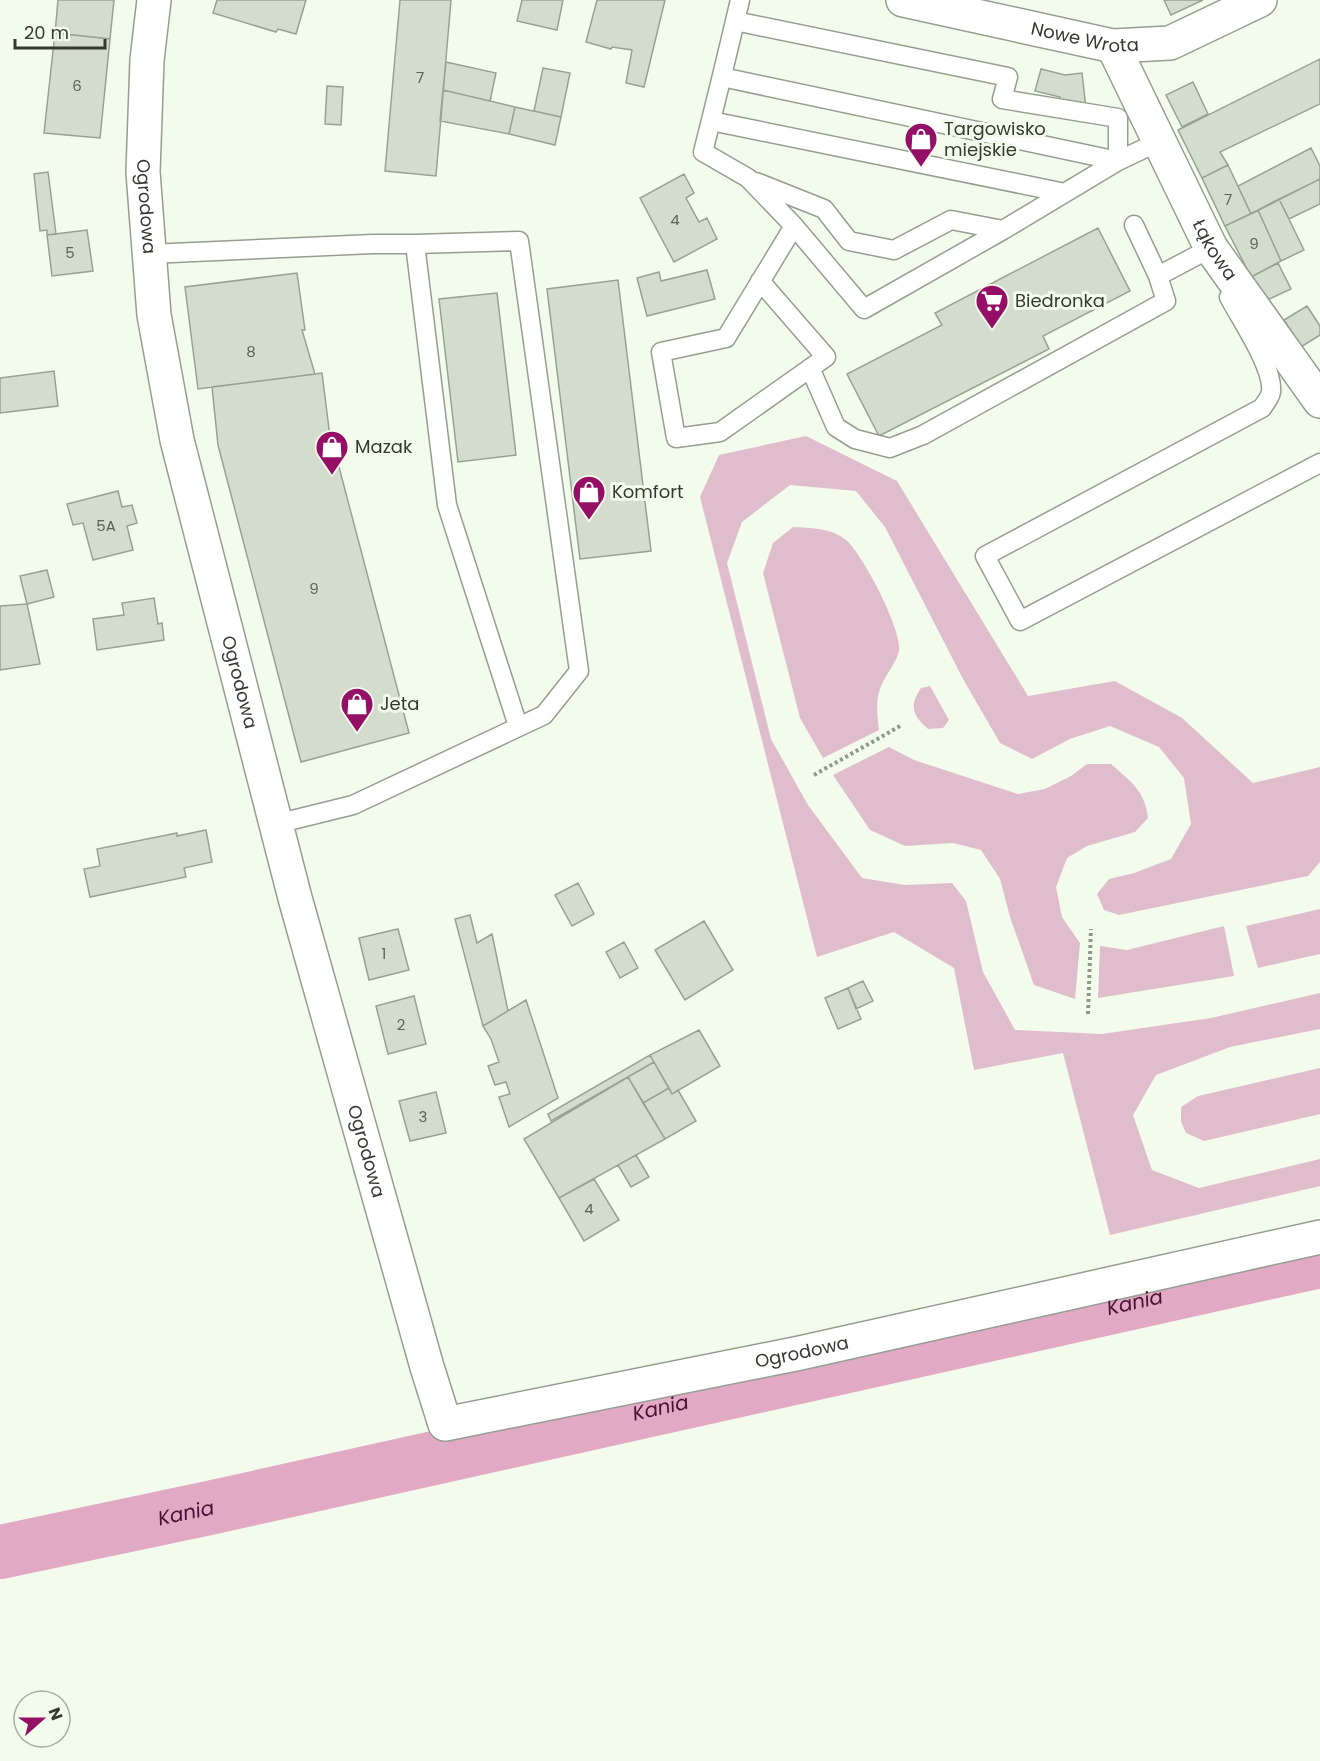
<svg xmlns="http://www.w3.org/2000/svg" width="1320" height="1761" viewBox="0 0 1320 1761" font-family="Poppins,sans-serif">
<rect width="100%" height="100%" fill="#f3fcec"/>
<!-- green -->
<path fill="#dfbdcd" d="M 806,436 L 897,481 L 1028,696 L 1115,681 L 1182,718 L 1253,783 L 1320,767 L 1320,862 L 1308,876 L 1119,915 L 1104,910 L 1097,894 L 1109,879 L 1134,873 L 1171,859 L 1191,824 L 1184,778 L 1159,747 L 1110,726 L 1070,739 L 1032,759 L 1000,743 L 963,679 L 885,527 L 856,491 L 790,485 L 742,522 L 727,563 L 771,739 L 808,805 L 862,878 L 905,885 L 952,883 L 966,901 L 983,972 L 1015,1030 L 1102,1034 L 1211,1018 L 1320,993 L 1320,1029 L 1230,1047 L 1156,1075 L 1133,1115 L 1152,1170 L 1199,1188 L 1320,1159 L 1320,1186 L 1110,1235 L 1063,1053 L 974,1070 L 954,968 L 894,932 L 817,957 L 700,497 L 719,455 Z
M 793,527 C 811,528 832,528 846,540 C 862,553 903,631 899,651 C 896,663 887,673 882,684 C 875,698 877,714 879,730 L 823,758 L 800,718 L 763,573 L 773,543 Z
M 930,686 L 949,720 L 943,728 L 928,729 C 912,715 909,706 921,688 Z
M 889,747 L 914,760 L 1018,794 L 1045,789 L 1071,776 L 1087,764 L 1111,764 C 1130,781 1145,790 1148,818 L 1135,832 L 1087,846 L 1067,858 L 1056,887 L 1062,917 L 1080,943 L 1075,999 L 1034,985 L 1010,917 L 1000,879 L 981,850 L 953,843 L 905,846 L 870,830 L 833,775 Z
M 1320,909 L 1320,954 L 1258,968 L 1246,926 Z
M 1224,926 L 1234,976 L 1098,998 L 1100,946 L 1127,950 Z
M 1320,1068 L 1320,1114 L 1204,1141 L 1186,1133 L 1181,1122 L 1181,1107 L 1198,1096 Z"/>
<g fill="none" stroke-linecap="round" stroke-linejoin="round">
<!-- river -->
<path stroke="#e1a9c4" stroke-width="54" id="s1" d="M 0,1552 L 209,1508 L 1320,1261"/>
</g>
<!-- building -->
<path fill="#d4ddcd" stroke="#99a292" stroke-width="1.5" d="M 58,0 L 114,0 L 110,39 L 55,33 Z
M 217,0 L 306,0 L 296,34 L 278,29 L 276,32 L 213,13 Z
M 400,0 L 451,0 L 436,176 L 385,171 Z
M 522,0 L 563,0 L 557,30 L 517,21 Z
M 597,0 L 665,0 L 644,87 L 626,83 L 632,50 L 612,47 L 611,49 L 586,42 Z
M 1164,0 L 1203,0 L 1171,15 Z
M 55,33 L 110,39 L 100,138 L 44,133 Z
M 1320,59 L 1320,104 L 1220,152 L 1228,165 L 1202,178 L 1178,130 Z
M 446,62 L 496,73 L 490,101 L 443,90 Z
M 543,68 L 570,73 L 561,117 L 534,111 Z
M 1041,69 L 1065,75 L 1082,73 L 1086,109 L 1058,103 L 1060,97 L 1035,91 Z
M 1193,82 L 1208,114 L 1182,127 L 1166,95 Z
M 327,86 L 343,87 L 341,125 L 325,124 Z
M 443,90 L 515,107 L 509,134 L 440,121 Z
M 515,107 L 561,117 L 555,145 L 509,134 Z
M 1311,148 L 1320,166 L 1320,179 L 1251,214 L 1238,186 Z
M 1228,165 L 1251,214 L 1225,226 L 1202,178 Z
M 48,172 L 56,234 L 47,235 L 47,230 L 40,231 L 34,174 Z
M 684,174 L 694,193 L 686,198 L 699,222 L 707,218 L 717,239 L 674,262 L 640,198 Z
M 1320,179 L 1320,204 L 1289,219 L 1279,199 Z
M 1279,199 L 1304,250 L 1281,261 L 1258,210 Z
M 1258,210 L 1281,261 L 1251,277 L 1225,226 Z
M 1098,228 L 1130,291 L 1043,336 L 1049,349 L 879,436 L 847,374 L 942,325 L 935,313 Z
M 87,230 L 93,271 L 52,276 L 47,235 Z
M 1278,263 L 1291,289 L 1267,300 L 1251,277 Z
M 707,270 L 715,299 L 647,316 L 637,278 L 659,272 L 661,281 Z
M 297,273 L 305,330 L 302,330 L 315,374 L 198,389 L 185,287 Z
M 618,280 L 651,551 L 580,559 L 547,289 Z
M 497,293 L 516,455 L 458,462 L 439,299 Z
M 1307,306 L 1320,326 L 1320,335 L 1301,347 L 1284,320 Z
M 54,371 L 58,406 L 0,413 L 0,378 Z
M 322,373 L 329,429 L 409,733 L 301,762 L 218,445 L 212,387 Z
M 118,491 L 122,507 L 132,505 L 137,523 L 127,526 L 133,550 L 93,560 L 83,523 L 73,525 L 67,504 Z
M 47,570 L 54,597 L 27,604 L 20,576 Z
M 154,598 L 158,624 L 162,623 L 164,640 L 97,650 L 93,619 L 124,615 L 122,603 Z
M 27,604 L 40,664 L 0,670 L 0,606 Z
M 206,830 L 212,862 L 184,868 L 186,877 L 90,897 L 84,869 L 100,866 L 97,849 L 177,833 L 177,836 Z
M 578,883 L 594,914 L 572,926 L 555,895 Z
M 470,915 L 477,943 L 492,934 L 508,1011 L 483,1026 L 455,919 Z
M 704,921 L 733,970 L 685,1000 L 655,950 Z
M 398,929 L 409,970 L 369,980 L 359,938 Z
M 624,942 L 638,968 L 620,978 L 606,952 Z
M 863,981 L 873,1001 L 856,1009 L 848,988 Z
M 848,988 L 861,1019 L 838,1029 L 825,998 Z
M 414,996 L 426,1044 L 388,1054 L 376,1006 Z
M 526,1000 L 558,1098 L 509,1127 L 499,1097 L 510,1094 L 506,1082 L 495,1085 L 488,1066 L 499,1062 L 491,1039 L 483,1026 Z
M 699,1030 L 720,1066 L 672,1094 L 650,1055 Z
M 650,1055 L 654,1062 L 551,1121 L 548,1114 Z
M 654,1062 L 669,1088 L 643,1103 L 628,1077 Z
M 628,1077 L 665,1139 L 559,1198 L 524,1139 Z
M 669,1088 L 672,1094 L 678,1090 L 696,1121 L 665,1139 L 643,1103 Z
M 436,1092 L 446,1133 L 410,1141 L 399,1101 Z
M 636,1155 L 649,1177 L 631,1187 L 618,1165 Z
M 594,1179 L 619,1220 L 584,1241 L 559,1198 Z"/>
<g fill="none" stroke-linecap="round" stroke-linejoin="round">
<!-- lane casing -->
<g stroke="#969e8f" stroke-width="21">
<path id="lane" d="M 735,21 L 1008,77 L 1002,99 L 1118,118 L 1118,161 L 1003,230 L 864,309 L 794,226 L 748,178 L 703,152 C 716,101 728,51 740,0
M 722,77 L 1118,161 L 1160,141
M 711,121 L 1065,193
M 756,182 L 824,209 L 849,241 L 894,250 L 951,220 L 1003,230
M 1134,225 L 1158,276
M 149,254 L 373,244 L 415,244 L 447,505 L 518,726
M 760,281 L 826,357 L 720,432 L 676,438 L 661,352 L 726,338 L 794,226
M 1229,297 C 1241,320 1274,368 1271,392 C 1270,398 1265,403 1262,408 L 985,556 L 1020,621 L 1320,463
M 810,368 L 836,427 L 855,439 L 890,448 L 923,435 L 1166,301 L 1158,276 L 1211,248 L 1213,255
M 276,824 L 353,805 L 544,715 L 579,671 L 519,241 L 415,244"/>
</g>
<!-- street casing -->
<g stroke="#969e8f" stroke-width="36">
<g id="street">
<path id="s2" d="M 154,0 L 147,60 L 143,172 L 154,315 L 177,440 L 295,898 L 427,1367 L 445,1424 L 800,1353 L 1320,1237"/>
<path id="s3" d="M 903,0 L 1113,46 L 1170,43 L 1260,0"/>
<path id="s4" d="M 1113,46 L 1211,248 L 1320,401"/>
</g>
</g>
<!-- path -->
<path stroke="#90978b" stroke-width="4" stroke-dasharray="3 3" stroke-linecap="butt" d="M 814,775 L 902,725
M 1088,1014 L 1091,929"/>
<!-- lane -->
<use href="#lane" stroke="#fff" stroke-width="18"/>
<!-- street -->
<use href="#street" stroke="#fff" stroke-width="33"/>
</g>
<!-- icons -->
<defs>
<g id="shop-pin" transform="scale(1.725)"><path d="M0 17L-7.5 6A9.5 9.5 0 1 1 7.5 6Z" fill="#960f66" stroke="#f3fcec"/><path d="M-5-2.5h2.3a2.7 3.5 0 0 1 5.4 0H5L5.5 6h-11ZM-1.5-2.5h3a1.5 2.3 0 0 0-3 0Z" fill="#fff"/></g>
<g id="supermarket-pin" transform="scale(1.725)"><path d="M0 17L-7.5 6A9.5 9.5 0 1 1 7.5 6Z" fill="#960f66" stroke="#f3fcec"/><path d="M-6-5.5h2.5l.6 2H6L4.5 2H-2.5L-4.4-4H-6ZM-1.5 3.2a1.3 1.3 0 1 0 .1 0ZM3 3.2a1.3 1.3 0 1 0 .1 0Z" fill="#fff"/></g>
</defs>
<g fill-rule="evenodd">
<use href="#shop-pin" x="921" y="139"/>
<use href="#supermarket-pin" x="992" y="301"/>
<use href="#shop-pin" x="332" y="447"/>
<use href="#shop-pin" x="589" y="492"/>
<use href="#shop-pin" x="357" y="704"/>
</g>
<g text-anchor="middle" stroke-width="6" stroke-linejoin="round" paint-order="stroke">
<!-- number labels -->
<g font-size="15" fill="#5d6259">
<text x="420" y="83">7</text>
<text x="77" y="91">6</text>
<text x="1228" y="205">7</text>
<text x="675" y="225">4</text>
<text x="1254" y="249">9</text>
<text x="70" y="258">5</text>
<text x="251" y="357">8</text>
<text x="106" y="531">5A</text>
<text x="314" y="594">9</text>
<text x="384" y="959">1</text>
<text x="401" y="1030">2</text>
<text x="423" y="1122">3</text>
<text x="589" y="1214">4</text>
</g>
<!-- street labels -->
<g font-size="18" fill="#353932" stroke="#f3fcec">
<text dy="6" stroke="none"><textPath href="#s3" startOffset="186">Nowe Wrota</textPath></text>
<text dy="6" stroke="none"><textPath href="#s2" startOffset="207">Ogrodowa</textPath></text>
<text dy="6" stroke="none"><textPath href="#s4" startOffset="228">Łąkowa</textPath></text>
<text dy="6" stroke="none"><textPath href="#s2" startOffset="693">Ogrodowa</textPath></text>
<text dy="6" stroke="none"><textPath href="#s2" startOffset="1179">Ogrodowa</textPath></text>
<text dy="6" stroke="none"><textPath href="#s2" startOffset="1827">Ogrodowa</textPath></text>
</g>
<!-- poi labels -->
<g font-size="18" fill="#353932" stroke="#f3fcec" text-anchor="start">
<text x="944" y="135">Targowisko<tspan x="944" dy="21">miejskie</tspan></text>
<text x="1015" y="307">Biedronka</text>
<text x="355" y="453">Mazak</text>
<text x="612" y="498">Komfort</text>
<text x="380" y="710">Jeta</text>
</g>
<!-- water labels -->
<g font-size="20" font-style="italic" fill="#4d0d34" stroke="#f3fcec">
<text dy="7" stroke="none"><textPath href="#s1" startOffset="1162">Kania</textPath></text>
<text dy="7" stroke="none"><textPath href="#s1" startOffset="676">Kania</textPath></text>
<text dy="7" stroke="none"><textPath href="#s1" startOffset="190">Kania</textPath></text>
</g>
</g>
<!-- north arrow -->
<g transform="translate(42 1719) rotate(69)"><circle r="28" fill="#f3fcec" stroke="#a7aea2" stroke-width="1.5"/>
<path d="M0-4.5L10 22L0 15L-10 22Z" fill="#960f66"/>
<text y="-9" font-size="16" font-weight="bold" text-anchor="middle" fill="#353932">N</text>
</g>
<!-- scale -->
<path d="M15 39v9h90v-9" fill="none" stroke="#353932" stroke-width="3"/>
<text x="24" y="39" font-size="18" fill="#353932" stroke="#f3fcec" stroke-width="4.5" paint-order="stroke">20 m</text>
</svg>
